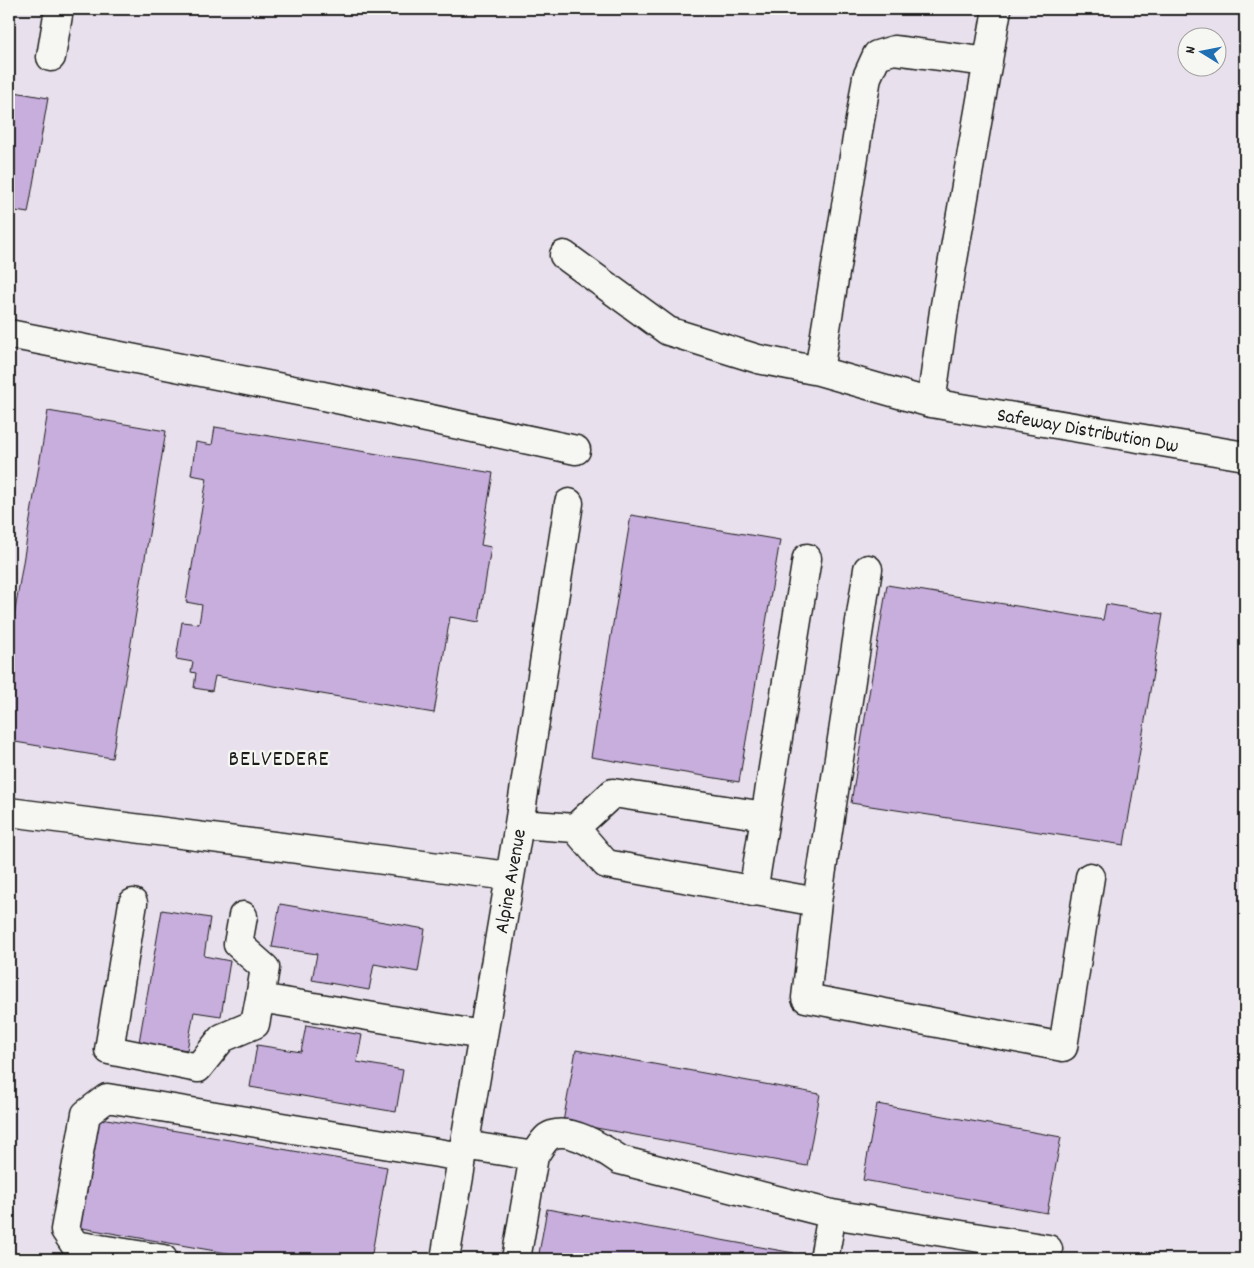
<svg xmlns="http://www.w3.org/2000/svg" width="1254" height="1268" viewBox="0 0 1254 1268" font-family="Dekko,sans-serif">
<rect width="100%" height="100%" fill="#f6f6f2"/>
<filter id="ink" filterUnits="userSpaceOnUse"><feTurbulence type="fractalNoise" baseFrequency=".02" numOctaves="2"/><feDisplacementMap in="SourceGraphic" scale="10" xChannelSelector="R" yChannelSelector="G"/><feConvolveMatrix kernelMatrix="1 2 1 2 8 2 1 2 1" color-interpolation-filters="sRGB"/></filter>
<g filter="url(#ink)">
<!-- built -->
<path fill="#e8e0ec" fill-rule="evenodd" d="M 9,9 L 1245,9 L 1245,1259 L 9,1259 ZM 1186,38 L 1216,38 L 1216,68 L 1186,68 Z"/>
<!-- building -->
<path fill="#c7aedd" stroke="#1c1c1c" d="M 9,91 L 48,98 L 28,213 L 9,210 Z
M 48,411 L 166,431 L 112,758 L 9,741 L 9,647 Z
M 215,427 L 493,473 L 481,545 L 491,547 L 479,622 L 450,617 L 434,713 L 215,676 L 212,691 L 194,688 L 196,673 L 191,672 L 193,662 L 176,659 L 182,622 L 199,624 L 202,605 L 186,602 L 207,478 L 191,475 L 196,442 L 212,445 Z
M 631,515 L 780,540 L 739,782 L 591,757 Z
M 887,585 L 1103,620 L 1106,604 L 1163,614 L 1124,845 L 851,803 Z
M 280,904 L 425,929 L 418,972 L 374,964 L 369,990 L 312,980 L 317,954 L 272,947 Z
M 162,910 L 210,918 L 204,956 L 230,961 L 221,1016 L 194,1012 L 187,1050 L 139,1042 Z
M 306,1025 L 362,1035 L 357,1062 L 403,1070 L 396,1112 L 250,1087 L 257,1045 L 301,1052 Z
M 576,1050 L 820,1094 L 807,1166 L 563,1122 Z
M 877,1104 L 1061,1137 L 1047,1213 L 863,1180 Z
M 95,1117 L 387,1167 L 371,1259 L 262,1259 L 76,1227 Z
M 547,1209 L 794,1253 L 793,1259 L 538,1259 Z"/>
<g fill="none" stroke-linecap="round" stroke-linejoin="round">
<!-- minor casing -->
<g stroke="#1c1c1c" stroke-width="31">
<path id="minor" d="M 51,57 L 59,9
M 564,255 L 668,331 L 758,359 L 819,371 L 931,403 L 1245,456
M 9,334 L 323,396 L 576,450
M 819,371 L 867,77 L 877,55 L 894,50 L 988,62
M 931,403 L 944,311 L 997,9
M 868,569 L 817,902 L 806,998 L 1063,1047 L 1090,877
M 9,812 L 509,876
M 519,824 L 575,828 L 606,864 L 817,902
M 575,828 L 613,793 L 765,816
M 753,892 L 807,558
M 133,903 L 109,1050 L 198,1068 L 222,1038 L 255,1024 L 260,998
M 243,916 L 238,944 L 265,968 L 260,998 L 482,1035
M 464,1145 L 534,1156 C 538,1150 542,1142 548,1137 C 567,1124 605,1150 620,1160 L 832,1214 L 1048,1249
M 163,1259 L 75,1245 L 65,1230 L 86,1114 L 107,1098 L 462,1157
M 445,1259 L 519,824 L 569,503
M 516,1259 L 534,1156
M 824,1259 L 832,1214"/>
</g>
<!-- minor -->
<use href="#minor" stroke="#f6f6f2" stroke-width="28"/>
</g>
</g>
<g text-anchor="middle" stroke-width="4.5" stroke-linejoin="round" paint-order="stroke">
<!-- street labels -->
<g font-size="20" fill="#1c1c1c" stroke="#f6f6f2">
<text transform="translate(1088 429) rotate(10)" y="7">Safeway Distribution Dw</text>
<text transform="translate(509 881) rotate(-80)" y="7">Alpine Avenue</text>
</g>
<!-- quarter labels -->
<g font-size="22" letter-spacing="1" fill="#1c1c1c" stroke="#f6f6f2">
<text x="279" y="765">BELVEDERE</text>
</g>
</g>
<!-- margin -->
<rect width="1254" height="1268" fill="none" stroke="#f6f6f2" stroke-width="30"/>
<rect x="15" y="15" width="1224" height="1238" fill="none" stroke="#1c1c1c" stroke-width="2" filter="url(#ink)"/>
<!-- north arrow -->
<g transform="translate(1202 52) rotate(280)"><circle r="24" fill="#f6f6f2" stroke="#9f9f9c"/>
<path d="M0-4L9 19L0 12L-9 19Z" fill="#1f6fb2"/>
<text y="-8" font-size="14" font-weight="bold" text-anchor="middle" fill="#1c1c1c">N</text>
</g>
</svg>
